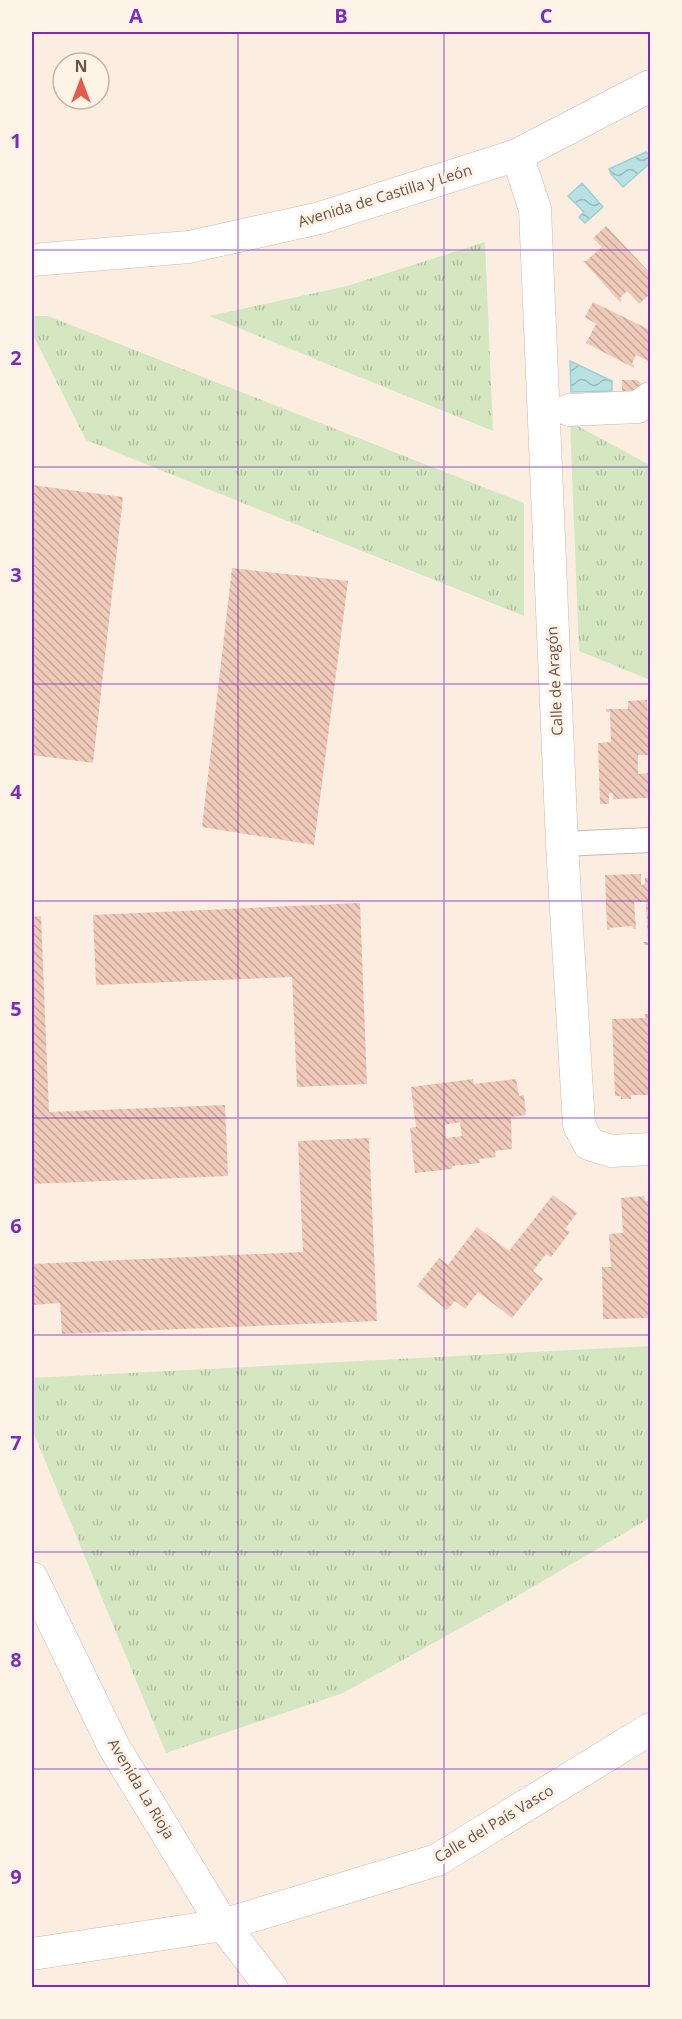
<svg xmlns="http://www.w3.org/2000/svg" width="682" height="2019" viewBox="0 0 682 2019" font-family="'Open Sans',sans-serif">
<defs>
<pattern id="grass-tufts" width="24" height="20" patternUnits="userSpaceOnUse" patternTransform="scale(1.5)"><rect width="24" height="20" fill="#d4e7c1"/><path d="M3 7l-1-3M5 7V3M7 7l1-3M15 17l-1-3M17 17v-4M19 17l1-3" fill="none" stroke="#b0be9f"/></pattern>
<pattern id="water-waves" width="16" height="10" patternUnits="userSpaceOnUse" patternTransform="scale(1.5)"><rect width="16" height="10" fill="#b7e1e3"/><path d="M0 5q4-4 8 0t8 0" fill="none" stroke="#99b9ba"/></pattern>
<pattern id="building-back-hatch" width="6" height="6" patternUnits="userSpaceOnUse" patternTransform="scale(1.5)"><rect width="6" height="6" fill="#efcaba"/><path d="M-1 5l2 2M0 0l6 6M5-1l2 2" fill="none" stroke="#c6a799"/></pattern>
</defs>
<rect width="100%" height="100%" fill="#fbeee1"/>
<!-- grass -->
<path fill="url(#grass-tufts)" d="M 485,242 L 493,431 L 209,316 L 347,286 Z
M 32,316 L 48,316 L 524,503 L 524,616 L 86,440 L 32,333 Z
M 570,422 L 650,465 L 650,680 L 579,651 Z
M 650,1346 L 650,1518 L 502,1605 L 343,1693 L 166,1753 L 32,1429 L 32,1378 Z"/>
<!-- water -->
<path fill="url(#water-waves)" stroke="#9ed1d4" stroke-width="1.5" d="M 646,152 L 650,156 L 650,168 L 648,165 L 623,187 L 611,174 L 609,169 Z
M 582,183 L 603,207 L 585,223 L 579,217 L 584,212 L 568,196 Z
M 570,361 L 612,381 L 612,391 L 571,392 Z"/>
<!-- building -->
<path fill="url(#building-back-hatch)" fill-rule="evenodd" d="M 606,226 L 650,273 L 650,294 L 639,304 L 627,291 L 620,298 L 622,300 L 620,302 L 583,261 L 586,261 L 602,247 L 593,238 Z
M 593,302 L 650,330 L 650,362 L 636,355 L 632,364 L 634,365 L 634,368 L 586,343 L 596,324 L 585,317 Z
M 622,380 L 637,380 L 646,388 L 622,394 Z
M 32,485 L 123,497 L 93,763 L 32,755 Z
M 232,568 L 348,581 L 314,845 L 202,827 Z
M 647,700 L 650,755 L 638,755 L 638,774 L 650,773 L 650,798 L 613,799 L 613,793 L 609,793 L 609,804 L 600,804 L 598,743 L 611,742 L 610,712 L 606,712 L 606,709 L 628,709 L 628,701 Z
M 641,874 L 641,885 L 645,884 L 645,878 L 650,878 L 650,945 L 644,945 L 643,942 L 648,942 L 646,902 L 634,902 L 636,929 L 633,929 L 632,926 L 610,928 L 610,930 L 607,930 L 605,875 Z
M 360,903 L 367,1084 L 297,1087 L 292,977 L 96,985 L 93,915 Z
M 41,916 L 49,1112 L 225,1105 L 228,1176 L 32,1184 L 32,917 Z
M 645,1014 L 650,1014 L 650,1095 L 631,1095 L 631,1099 L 621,1099 L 621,1096 L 615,1096 L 612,1019 L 645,1018 Z
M 473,1079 L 474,1084 L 516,1079 L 519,1096 L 524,1095 L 526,1115 L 511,1117 L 512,1149 L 495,1151 L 496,1157 L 479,1159 L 480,1163 L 452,1166 L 452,1169 L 415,1173 L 410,1128 L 416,1127 L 411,1087 ZM 460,1122 L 462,1136 L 446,1138 L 445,1125 Z
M 369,1138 L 377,1321 L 62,1334 L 60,1303 L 32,1305 L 32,1264 L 303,1252 L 298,1141 Z
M 553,1195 L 577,1213 L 565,1229 L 570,1232 L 551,1257 L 546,1254 L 533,1271 L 543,1279 L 512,1318 L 478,1292 L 465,1309 L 455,1301 L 447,1310 L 417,1286 L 439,1258 L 448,1265 L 477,1227 L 509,1251 Z
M 644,1196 L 645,1201 L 650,1201 L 650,1318 L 603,1319 L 602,1267 L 611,1267 L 609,1234 L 623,1233 L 621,1198 Z"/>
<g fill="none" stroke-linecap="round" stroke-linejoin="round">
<!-- pedestrian casing -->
<g stroke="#cdb7ab" stroke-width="26">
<path id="pedestrian" d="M 562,844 L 650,840"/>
</g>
<!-- minor casing -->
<g stroke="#cdb7ab" stroke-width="33">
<path id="minor" d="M 517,155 L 535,209 L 562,844 L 579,1125 L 589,1144 L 611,1151 L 650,1149
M 32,260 L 189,247 L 320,218 L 517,155 L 650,86
M 569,410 L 638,407 L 650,398
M 32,1578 L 114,1747 L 223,1925 L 272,1988
M 32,1954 L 223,1925 L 437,1860 L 650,1729"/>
</g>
<!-- pedestrian -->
<use href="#pedestrian" stroke="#fff" stroke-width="24"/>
<!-- minor -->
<use href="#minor" stroke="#fff" stroke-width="32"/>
</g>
<!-- grid -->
<path fill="none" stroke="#7b2cbf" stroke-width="1.5" stroke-opacity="0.55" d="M 238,32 L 238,1988M 444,32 L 444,1988M 32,250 L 650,250M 32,467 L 650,467M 32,684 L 650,684M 32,901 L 650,901M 32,1118 L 650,1118M 32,1335 L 650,1335M 32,1552 L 650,1552M 32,1769 L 650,1769"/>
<g text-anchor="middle" stroke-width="6" stroke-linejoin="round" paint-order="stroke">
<!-- street labels -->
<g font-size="15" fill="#705349" stroke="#fef3e7">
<text transform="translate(385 196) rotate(-17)" y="5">Avenida de Castilla y León</text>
<text transform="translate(555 681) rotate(-93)" y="5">Calle de Aragón</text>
<text transform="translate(141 1789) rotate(59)" y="5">Avenida La Rioja</text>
<text transform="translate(494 1824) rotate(-31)" y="5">Calle del País Vasco</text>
</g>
</g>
<!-- border -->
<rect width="682" height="2019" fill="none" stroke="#fef3e7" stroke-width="66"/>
<!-- north arrow -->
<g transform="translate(81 81)"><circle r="28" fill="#fef3e7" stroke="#c5b3a8" stroke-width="1.5"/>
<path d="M0-4.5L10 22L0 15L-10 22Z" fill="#e05d4b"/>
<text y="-9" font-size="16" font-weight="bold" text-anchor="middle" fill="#705349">N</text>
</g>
<rect x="33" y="33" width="616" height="1953" fill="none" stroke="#7b2cbf" stroke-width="2"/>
<g font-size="20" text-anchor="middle" font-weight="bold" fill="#7b2cbf">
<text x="136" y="23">A</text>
<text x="341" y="23">B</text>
<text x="546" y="23">C</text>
<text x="16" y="148">1</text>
<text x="16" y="365">2</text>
<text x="16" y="582">3</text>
<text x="16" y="799">4</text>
<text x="16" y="1016">5</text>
<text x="16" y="1233">6</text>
<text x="16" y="1450">7</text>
<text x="16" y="1667">8</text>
<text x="16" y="1884">9</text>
</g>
</svg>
